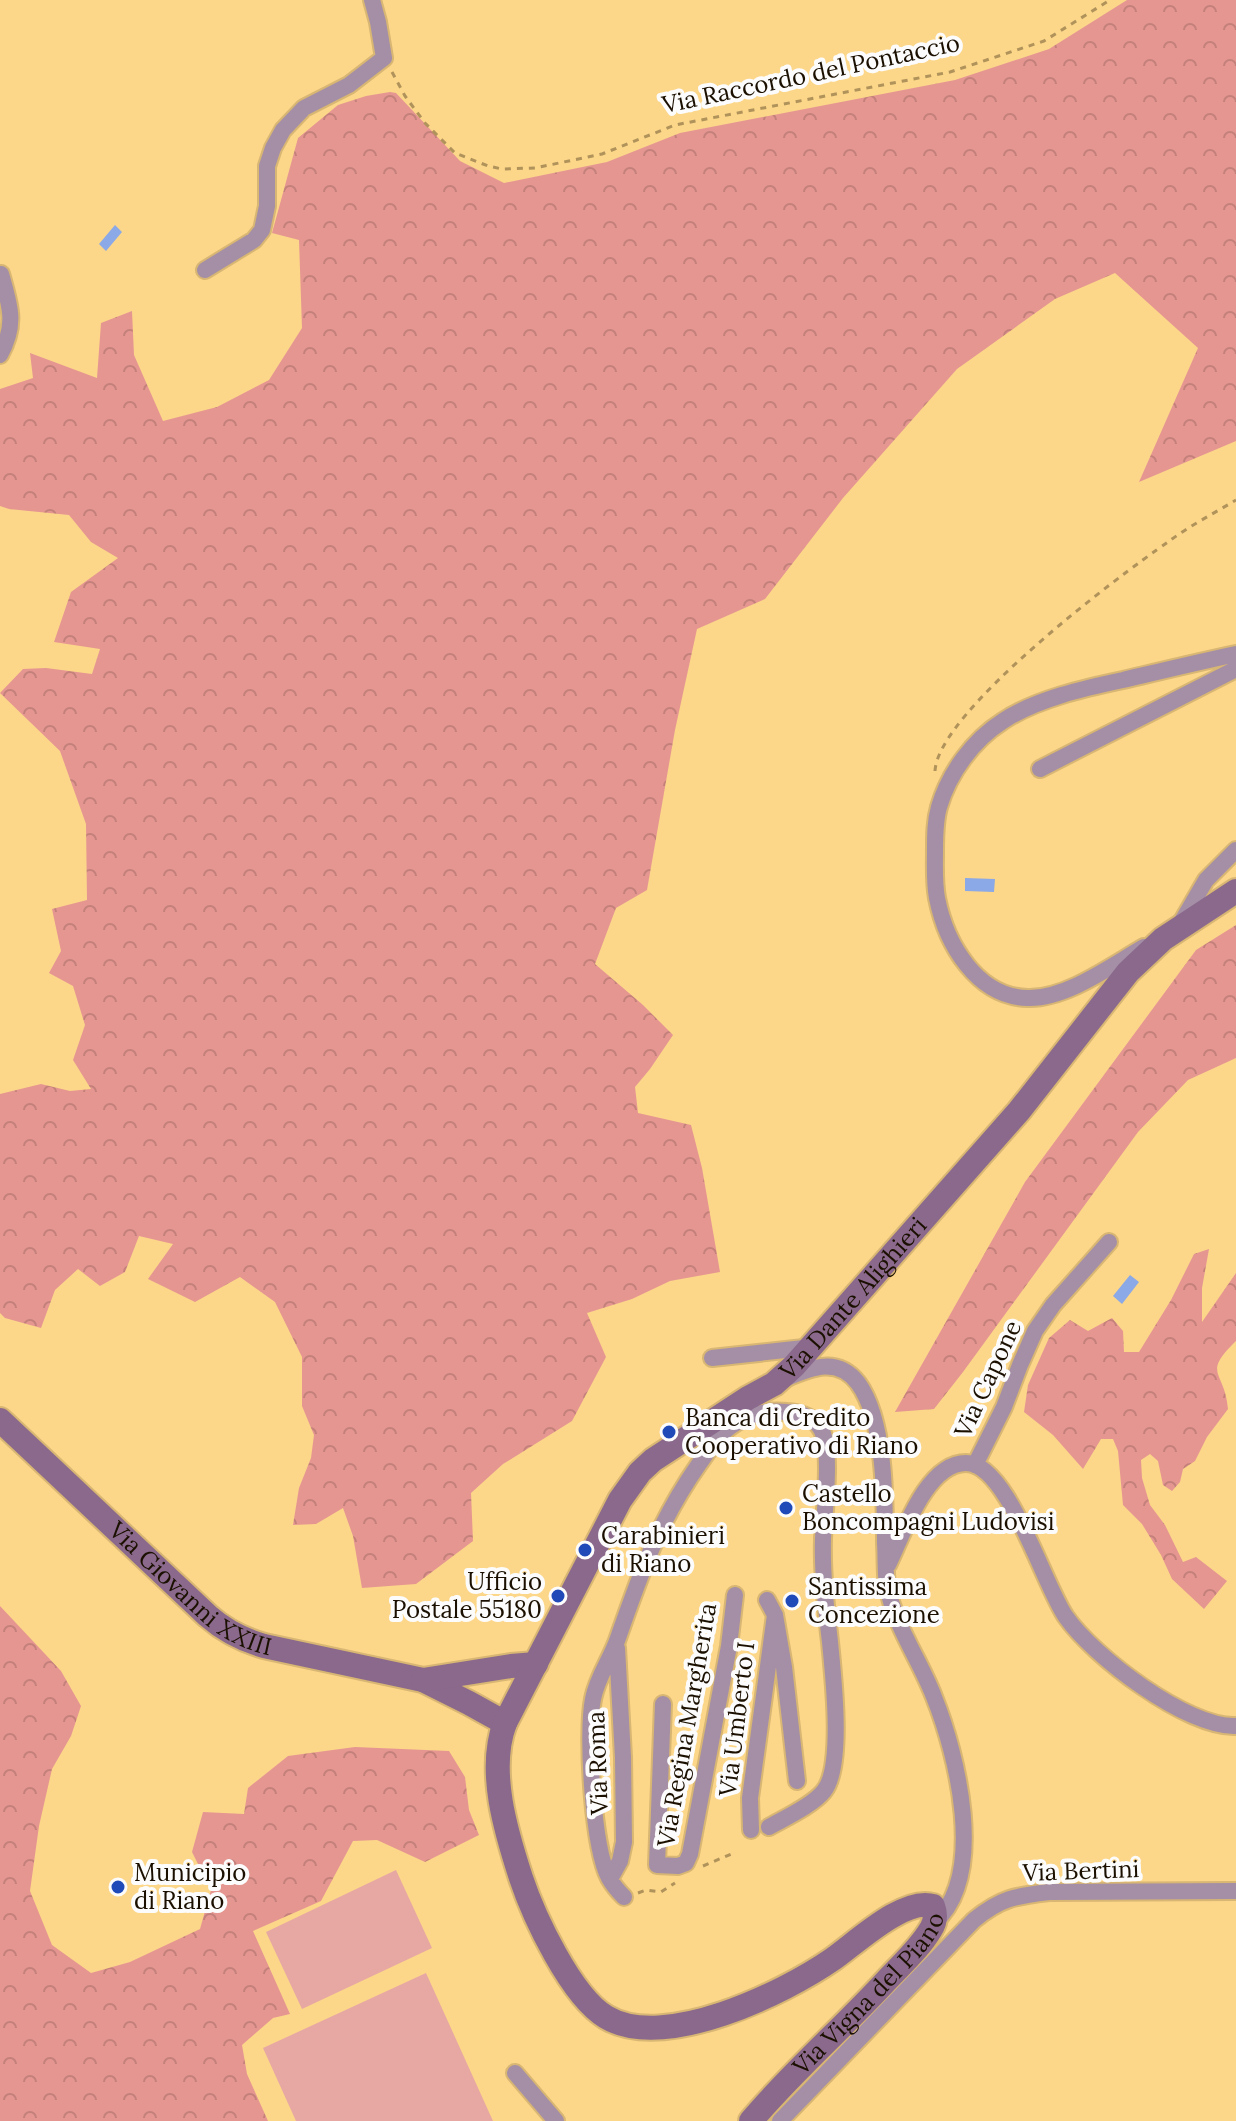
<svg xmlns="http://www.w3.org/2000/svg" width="1236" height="2121" viewBox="0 0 1236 2121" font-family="Lora,serif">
<defs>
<pattern id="forest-crowns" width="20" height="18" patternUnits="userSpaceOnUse" patternTransform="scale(2)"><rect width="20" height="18" fill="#e59691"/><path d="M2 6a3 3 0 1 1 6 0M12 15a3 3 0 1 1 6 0" fill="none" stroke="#c4807b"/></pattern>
</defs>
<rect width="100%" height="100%" fill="#fcd689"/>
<!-- grass -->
<path fill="#e7a8a3" d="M 396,1870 L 432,1948 L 302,2009 L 266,1932 Z
M 426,1973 L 493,2121 L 296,2121 L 263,2048 Z"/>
<!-- forest -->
<path fill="url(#forest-crowns)" d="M 1127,0 L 1236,0 L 1236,441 L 1139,482 L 1198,348 L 1115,273 L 1055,299 L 957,369 L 843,498 L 765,599 L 697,629 L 675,730 L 647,890 L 616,908 L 595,964 L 643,1005 L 673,1035 L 650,1069 L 635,1087 L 638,1113 L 691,1125 L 702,1168 L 720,1272 L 670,1281 L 632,1299 L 587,1313 L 606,1357 L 572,1421 L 503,1464 L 471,1493 L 473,1541 L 416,1584 L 362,1588 L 353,1536 L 343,1508 L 316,1524 L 293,1525 L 299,1488 L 311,1458 L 314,1435 L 302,1406 L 302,1357 L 275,1302 L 240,1277 L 195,1302 L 148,1279 L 173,1244 L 139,1236 L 125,1272 L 100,1286 L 78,1269 L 55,1290 L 41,1328 L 5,1318 L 0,1313 L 0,1094 L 41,1084 L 70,1091 L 91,1089 L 73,1060 L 85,1025 L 73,986 L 49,973 L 61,951 L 52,909 L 87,900 L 86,824 L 60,751 L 0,693 L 23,669 L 46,668 L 92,674 L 100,649 L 54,642 L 71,592 L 118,558 L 91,542 L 69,515 L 9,509 L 0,506 L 0,389 L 33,378 L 30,353 L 97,378 L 101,323 L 132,311 L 134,355 L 163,421 L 217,407 L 269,380 L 302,328 L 299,240 L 272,233 L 298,138 L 338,105 L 366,96 L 390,92 L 396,93 L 460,161 L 504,183 L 607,162 L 680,133 L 955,80 L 1049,49 Z
M 1236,925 L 1236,1058 L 1188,1080 L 1138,1132 L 963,1372 L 934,1409 L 895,1412 L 1025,1182 L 1196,950 Z
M 1209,1249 L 1202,1288 L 1202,1322 L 1236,1273 L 1236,1341 C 1201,1375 1225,1370 1228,1409 L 1207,1437 L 1195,1461 L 1183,1469 L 1180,1482 L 1172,1491 L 1163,1485 L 1158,1461 L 1150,1454 L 1141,1460 L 1142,1478 L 1150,1505 L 1165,1525 L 1183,1562 L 1196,1557 L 1227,1581 L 1204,1609 L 1172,1579 L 1161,1555 L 1142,1524 L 1123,1505 L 1118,1451 L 1113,1439 L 1101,1439 L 1083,1469 L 1053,1435 L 1024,1412 L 1028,1385 L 1049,1338 L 1070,1320 L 1088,1331 L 1112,1318 L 1123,1331 L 1124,1352 L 1139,1352 L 1171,1300 L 1194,1254 Z
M 0,1606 L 61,1671 L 81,1706 L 71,1736 L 52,1769 L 39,1826 L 30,1891 L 52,1945 L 91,1973 L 130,1962 L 200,1929 L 211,1890 L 192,1852 L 203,1812 L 244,1814 L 248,1788 L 288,1756 L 355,1747 L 449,1751 L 465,1777 L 469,1810 L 479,1835 L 425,1862 L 377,1840 L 353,1841 L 321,1901 L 253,1931 L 290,2014 L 273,2018 L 242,2045 L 247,2074 L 268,2121 L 0,2121 Z"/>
<!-- water -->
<path fill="#8ba9e6" d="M 115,225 L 122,232 L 106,251 L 99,244 Z
M 965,878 L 995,879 L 994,892 L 965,891 Z
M 1130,1275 L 1139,1282 L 1122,1304 L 1113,1296 Z"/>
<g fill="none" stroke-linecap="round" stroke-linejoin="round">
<!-- street casing -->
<g stroke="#d8b673" stroke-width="20">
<path id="street" d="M 205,270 L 254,240 L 262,230 L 267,206 L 267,166 L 273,148 L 283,130 L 304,108 L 349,85 L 384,58 L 378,22 L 372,0
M 0,355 C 17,324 10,306 1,274
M 1040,769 L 1236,669
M 1178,928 L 1206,880 L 1236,850
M 1144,947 C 1111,966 1066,999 1028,998 C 977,997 946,944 937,898 C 934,882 935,866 935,850 C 935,835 935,821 939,807 C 949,773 973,740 1003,721 C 1036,699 1085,688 1123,680 C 1161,671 1198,662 1236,654
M 712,1358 L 813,1347
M 787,1378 C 812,1367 838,1357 858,1383 C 885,1420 885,1498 885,1543 C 886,1557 885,1571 887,1585 C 894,1625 920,1660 934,1697 C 957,1754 987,1875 935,1922
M 975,1465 L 1004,1407 L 1020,1365 L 1035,1331 L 1053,1305 L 1109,1242
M 888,1565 C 903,1535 926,1463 966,1463 C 1008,1463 1044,1586 1066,1617 C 1093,1656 1187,1728 1236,1726
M 767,1600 L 775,1615 L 784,1667 L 797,1781
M 663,1704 L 657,1865 L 678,1866 L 686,1863 L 690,1854 L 729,1646 L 735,1595
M 751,1830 L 750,1798 L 775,1615
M 610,1879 L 620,1861 L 624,1842 L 623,1757 L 617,1648
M 624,1897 C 619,1892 613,1885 609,1878 C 593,1848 586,1734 593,1699 C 597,1677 611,1659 618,1638 C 641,1572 659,1521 699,1464 C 709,1450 717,1436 730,1427 C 747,1414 766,1410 787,1412 C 802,1413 815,1417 822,1431 C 832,1454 824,1513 823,1539 C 822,1573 826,1608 830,1642 C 833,1674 844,1766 824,1791 C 813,1805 785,1818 769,1827
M 515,2073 L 556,2121
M 780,2121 L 974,1920 C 1001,1898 1015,1896 1049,1892 L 1236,1891"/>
</g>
<!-- secondary casing -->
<g stroke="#d8b673" stroke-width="28">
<g id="secondary">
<path id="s1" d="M 0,1420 L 208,1616 C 224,1630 243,1640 264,1646 L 423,1680 L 469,1703 L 505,1723"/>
<path d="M 423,1680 L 511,1666 L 536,1664"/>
<path id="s2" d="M 751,2121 C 793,2071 843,2028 887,1980 C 902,1964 920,1948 931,1929 C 936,1921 936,1914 933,1906 C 904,1897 856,1943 833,1959 C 784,1993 664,2052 606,2017 C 571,1996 534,1917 521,1878 C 506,1832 487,1770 505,1723 L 620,1500 L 640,1472 L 653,1460 L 748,1398 L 774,1384 L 794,1366 L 1019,1111 L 1128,972 L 1163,939 L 1236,891"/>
</g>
</g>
<!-- path -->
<path stroke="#b0935b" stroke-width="3" stroke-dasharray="6 6" stroke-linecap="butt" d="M 392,72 L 405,96 L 425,123 L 455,153 L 488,166 L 502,169 L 535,168 L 602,154 L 675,125 L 950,72 L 1044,41 L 1110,0
M 935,771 C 938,712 1117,577 1168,542 C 1189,526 1213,514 1236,500
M 703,1866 L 736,1852
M 638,1893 L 646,1890 L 661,1892 L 675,1883"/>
<!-- street -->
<use href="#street" stroke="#a58fa6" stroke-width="16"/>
<!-- secondary -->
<use href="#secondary" stroke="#8a698c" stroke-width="24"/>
</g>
<!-- markers -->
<g fill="#204ab8" stroke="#fcfcfc" stroke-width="3">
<circle cx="669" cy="1432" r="8"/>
<circle cx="786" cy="1508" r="8"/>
<circle cx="585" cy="1550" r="8"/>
<circle cx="558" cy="1596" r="8"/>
<circle cx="792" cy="1601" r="8"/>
<circle cx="118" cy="1887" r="8"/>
</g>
<g text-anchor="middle" stroke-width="8" stroke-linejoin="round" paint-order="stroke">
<!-- street labels -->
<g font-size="24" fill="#1b1000" stroke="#fcfcfc">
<text transform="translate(811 74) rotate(-12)" y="8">Via Raccordo del Pontaccio</text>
<text dy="8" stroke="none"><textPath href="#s2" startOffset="1534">Via Dante Alighieri</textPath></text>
<text transform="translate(988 1379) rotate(-65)" y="8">Via Capone</text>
<text dy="8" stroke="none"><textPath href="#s1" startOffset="256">Via Giovanni XXIII</textPath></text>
<text transform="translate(737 1719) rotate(-83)" y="8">Via Umberto I</text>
<text transform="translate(687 1725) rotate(-80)" y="8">Via Regina Margherita</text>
<text transform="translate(598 1763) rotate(-92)" y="8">Via Roma</text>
<text transform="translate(1081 1871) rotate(-2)" y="8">Via Bertini</text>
<text dy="8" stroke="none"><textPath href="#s2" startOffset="174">Via Vigna del Piano</textPath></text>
</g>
<!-- poi labels -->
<g font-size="24" fill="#1b1000" stroke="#fcfcfc" text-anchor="start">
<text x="685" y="1426">Banca di Credito<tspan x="685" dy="28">Cooperativo di Riano</tspan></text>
<text x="802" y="1502">Castello<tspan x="802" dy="28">Boncompagni Ludovisi</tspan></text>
<text x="601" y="1544">Carabinieri<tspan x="601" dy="28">di Riano</tspan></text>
<text x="542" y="1590" text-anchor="end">Ufficio<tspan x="542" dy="28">Postale 55180</tspan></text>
<text x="808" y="1595">Santissima<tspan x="808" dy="28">Concezione</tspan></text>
<text x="134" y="1881">Municipio<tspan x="134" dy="28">di Riano</tspan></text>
</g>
</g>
</svg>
